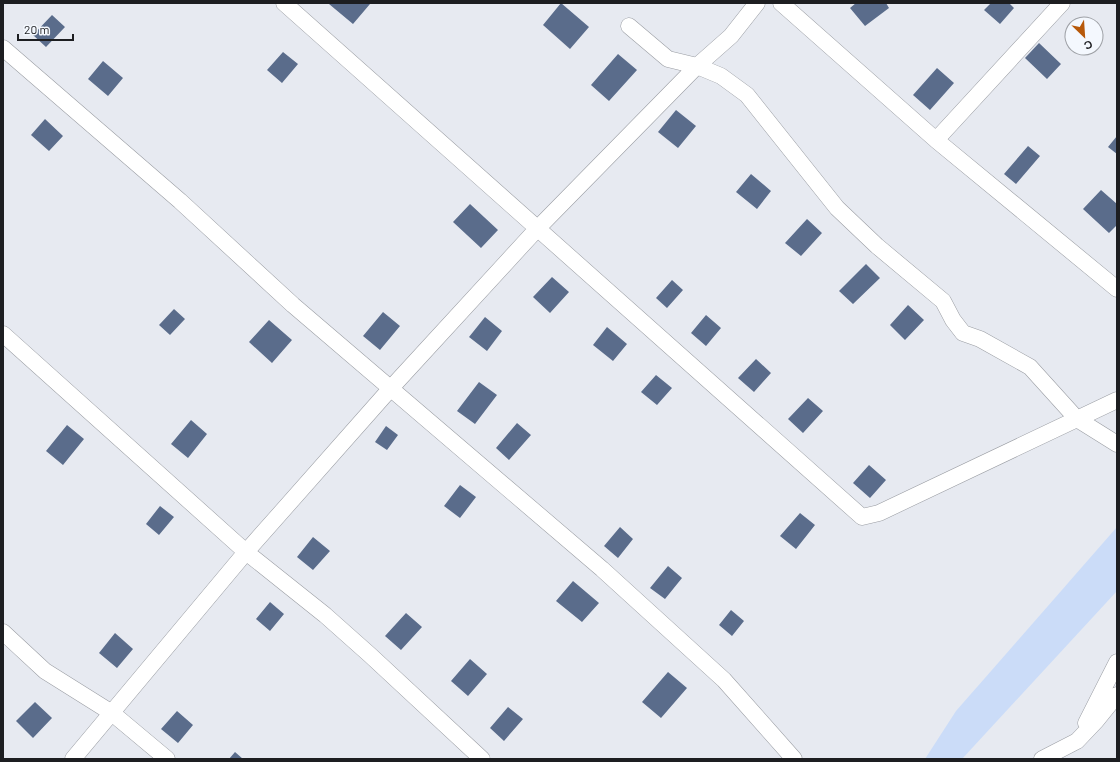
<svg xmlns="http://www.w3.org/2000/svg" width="1120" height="762" viewBox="0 0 1120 762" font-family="Barlow,sans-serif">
<rect width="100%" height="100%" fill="#e7eaf1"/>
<!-- green -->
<path fill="#cbdcf8" d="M 1117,527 L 1117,591 L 962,759 L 925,759 L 956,711 Z"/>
<!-- building -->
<path fill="#5a6c8b" d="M 330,3 L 370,3 L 370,4 L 353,24 L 329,4 Z
M 561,3 L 589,27 L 570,49 L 543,25 Z
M 856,3 L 886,3 L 889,8 L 865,26 L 850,8 Z
M 991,3 L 1009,3 L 1014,8 L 1000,24 L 984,10 Z
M 52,15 L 65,27 L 46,47 L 33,35 Z
M 1039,43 L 1061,64 L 1047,79 L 1025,58 Z
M 283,52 L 298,64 L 282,83 L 267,70 Z
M 618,54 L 637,70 L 609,101 L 591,85 Z
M 103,61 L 123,78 L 108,96 L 88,79 Z
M 937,68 L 954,83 L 930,110 L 913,95 Z
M 676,110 L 696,126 L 678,148 L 658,132 Z
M 45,119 L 63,136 L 49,151 L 31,135 Z
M 1117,136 L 1117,154 L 1108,147 Z
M 1028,146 L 1040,156 L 1016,184 L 1004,174 Z
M 751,174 L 771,191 L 757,209 L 736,192 Z
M 1101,190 L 1117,204 L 1117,225 L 1109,233 L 1083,209 Z
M 470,204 L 498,230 L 481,248 L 453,222 Z
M 807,219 L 822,233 L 801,256 L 785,243 Z
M 866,264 L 880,278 L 853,304 L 839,291 Z
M 552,277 L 569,292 L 550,313 L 533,297 Z
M 672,280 L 683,290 L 667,308 L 656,298 Z
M 908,305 L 924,320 L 905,340 L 890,325 Z
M 174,309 L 185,319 L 170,335 L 159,325 Z
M 383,312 L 400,326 L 380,350 L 363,336 Z
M 706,315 L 721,328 L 706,346 L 691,333 Z
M 485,317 L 502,331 L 487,351 L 469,337 Z
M 269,320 L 292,340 L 272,363 L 249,342 Z
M 607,327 L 627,344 L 613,361 L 593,345 Z
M 756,359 L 771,373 L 754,392 L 738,378 Z
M 656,375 L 672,388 L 657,405 L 641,392 Z
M 479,382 L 497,395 L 475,424 L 457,411 Z
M 808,398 L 823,411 L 803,433 L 788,419 Z
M 191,420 L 207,434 L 188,458 L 171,444 Z
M 517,423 L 531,435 L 509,460 L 496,448 Z
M 67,425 L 84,439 L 63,465 L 46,451 Z
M 386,426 L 398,435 L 387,450 L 375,442 Z
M 869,465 L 886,480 L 870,498 L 853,483 Z
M 460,485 L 476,497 L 460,518 L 444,506 Z
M 160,506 L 174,517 L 159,535 L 146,524 Z
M 800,513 L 815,525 L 796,549 L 780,536 Z
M 620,527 L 633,539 L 618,558 L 604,546 Z
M 313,537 L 330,551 L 313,570 L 297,557 Z
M 668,566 L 682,578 L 665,599 L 650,588 Z
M 573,581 L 599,603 L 582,622 L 556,601 Z
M 270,602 L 284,614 L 270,631 L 256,619 Z
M 731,610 L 744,621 L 732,636 L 719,625 Z
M 406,613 L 422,627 L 401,650 L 385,636 Z
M 115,633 L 133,649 L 117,668 L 99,653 Z
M 470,659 L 487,674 L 468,696 L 451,681 Z
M 668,672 L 687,688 L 661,718 L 642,702 Z
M 35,702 L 52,718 L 33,738 L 16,721 Z
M 508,707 L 523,719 L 504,741 L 490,728 Z
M 177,711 L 193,725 L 178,743 L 161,729 Z
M 235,752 L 243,759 L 229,759 Z"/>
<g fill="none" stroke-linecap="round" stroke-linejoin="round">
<!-- minor casing -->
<g stroke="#9a9da3" stroke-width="17">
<path id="minor" d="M 284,3 L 862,517 L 879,513 L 1117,400
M 781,3 L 936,140 L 1117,289
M 629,26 L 668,59 L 697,66 L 721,76 L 747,95 L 837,208 L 877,246 L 943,301 L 953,320 L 963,333 L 980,339 L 1030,367 L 1077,419 L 1117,444
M 3,48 L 180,201 L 293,305 L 602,569 L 724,680 L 794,759
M 936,140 L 1062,3
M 3,334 L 246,552 L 325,615 L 370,655 L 482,759
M 3,632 L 45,671 L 112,713 L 167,759
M 1086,723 L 1117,662
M 73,759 L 246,552 L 391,388 L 537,229 L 697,66 L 731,36 L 757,3
M 1042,759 L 1077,741 L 1096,721 L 1117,695"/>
</g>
<!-- minor -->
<use href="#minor" stroke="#fff" stroke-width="16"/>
</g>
<!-- border -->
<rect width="1120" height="762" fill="none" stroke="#1d1e21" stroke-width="8"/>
<!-- north arrow -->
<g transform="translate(1084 36) rotate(155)"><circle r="19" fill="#f4f8fe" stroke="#9ea1a6"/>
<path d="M0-3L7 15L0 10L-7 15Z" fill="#b7590a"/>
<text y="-6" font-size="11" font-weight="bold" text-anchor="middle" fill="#1d1e21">С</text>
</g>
<!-- scale -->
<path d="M18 34v6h55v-6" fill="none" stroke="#1d1e21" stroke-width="2"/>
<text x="24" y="34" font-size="12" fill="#1d1e21" stroke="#f4f8fe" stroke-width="3" paint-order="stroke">20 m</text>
</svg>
